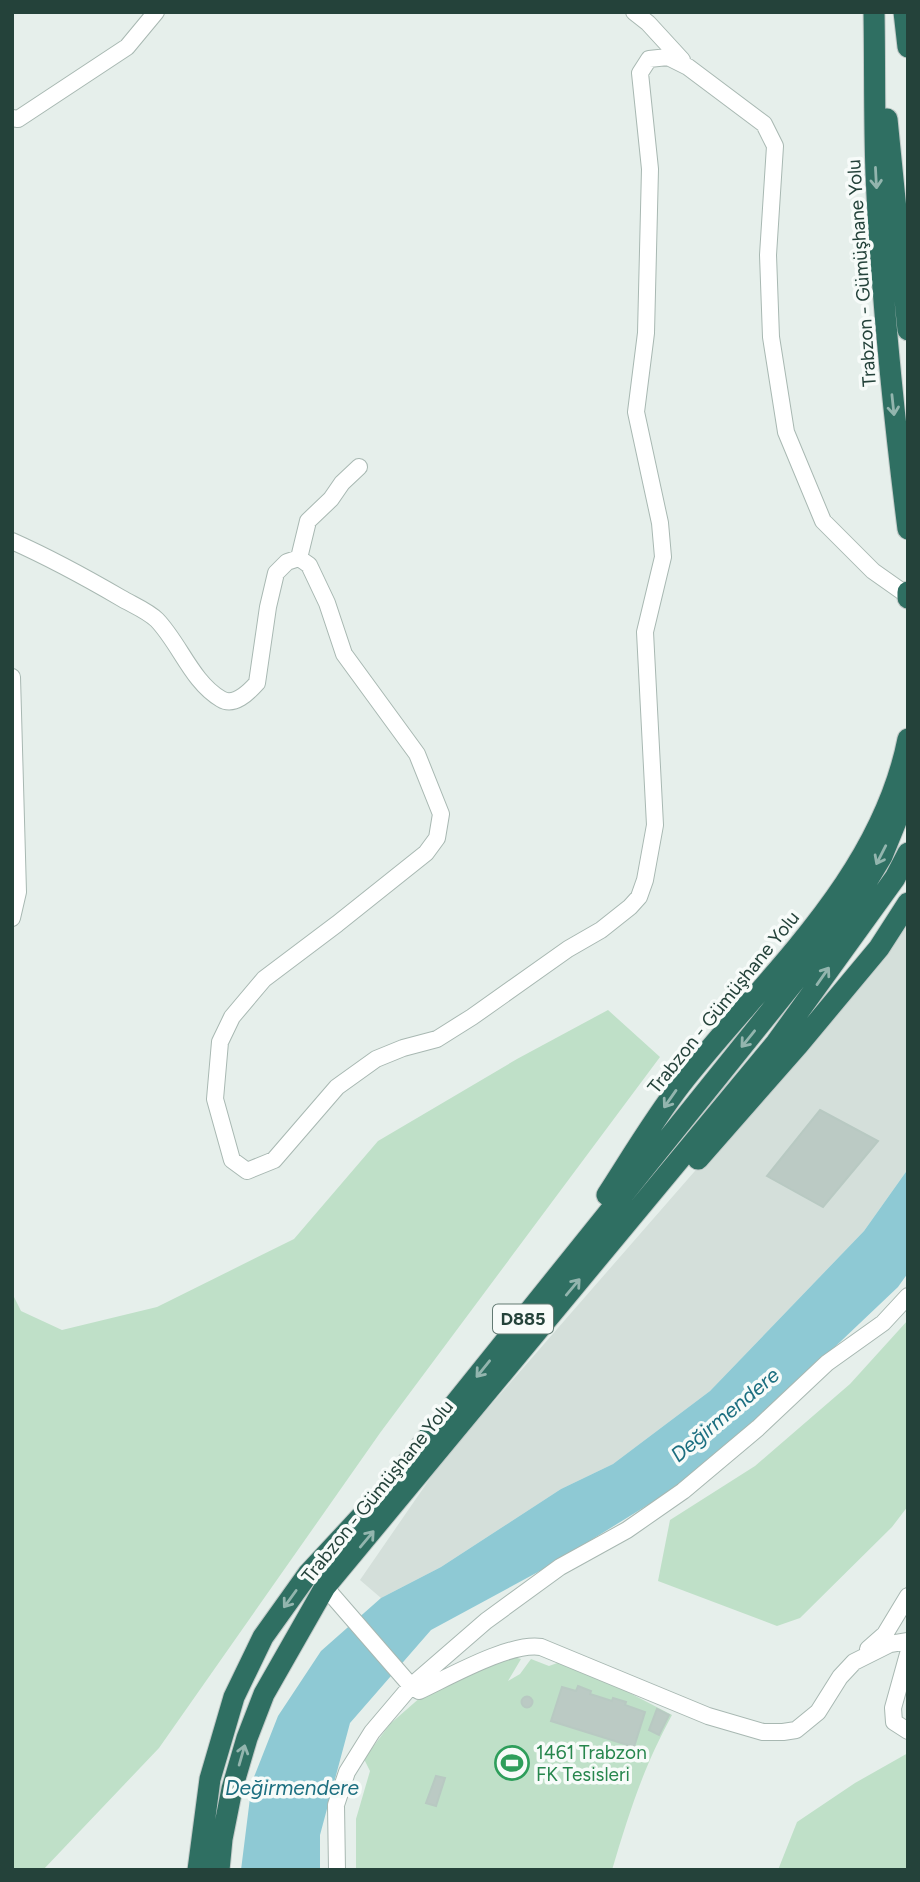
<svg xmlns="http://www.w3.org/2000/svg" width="920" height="1882" viewBox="0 0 920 1882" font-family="Figtree,sans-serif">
<rect width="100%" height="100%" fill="#e6efeb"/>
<!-- built -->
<path fill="#d4dfda" d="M 908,908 L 908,1169 L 864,1231 L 710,1391 L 613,1464 L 561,1489 L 441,1567 L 381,1598 L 360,1580 L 442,1461 L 708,1156 Z"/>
<!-- green -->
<path fill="#bfe0c8" d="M 608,1010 L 660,1057 L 380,1433 L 159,1748 L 43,1870 L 12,1870 L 12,1293 L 21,1311 L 62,1330 L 157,1307 L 294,1239 L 378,1141 L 517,1059 Z
M 908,1320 L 908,1506 L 892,1527 L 800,1618 L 777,1626 L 658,1581 L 670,1520 L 755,1466 L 850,1384 Z
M 511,1656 L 521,1659 L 508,1681 L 520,1674 L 531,1659 L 549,1666 L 560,1662 L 576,1665 L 672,1715 C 643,1768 629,1813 612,1870 L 356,1870 L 356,1819 L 370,1771 L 364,1759 L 390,1724 L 422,1696 Z
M 908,1753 L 908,1870 L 778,1870 L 797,1822 L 855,1783 Z"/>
<!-- water -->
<path fill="#8ec9d4" d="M 908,1169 L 908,1273 L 898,1287 L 706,1469 L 549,1566 L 431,1630 L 350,1723 L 320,1835 L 320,1870 L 241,1870 L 252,1782 L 278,1716 L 321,1651 L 381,1598 L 441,1567 L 561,1489 L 613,1464 L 710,1391 L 864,1231 Z"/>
<!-- building -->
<path fill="#bbcac4" stroke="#b8c9c2" stroke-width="2" d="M 820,1110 L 878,1141 L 823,1207 L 767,1176 Z
M 578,1686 L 591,1691 L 590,1694 L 612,1701 L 613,1698 L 626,1702 L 625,1705 L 645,1712 L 634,1747 L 551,1721 L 562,1687 L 576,1691 Z
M521.5 1702a5.5 5.5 0 1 1 11 0a5.5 5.5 0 1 1-11 0Z
M 657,1709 L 669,1715 L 659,1735 L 649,1730 Z
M 436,1776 L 445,1778 L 436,1806 L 426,1803 Z"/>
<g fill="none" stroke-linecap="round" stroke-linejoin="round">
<!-- street casing -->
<g stroke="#a8b8b2" stroke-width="18">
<path id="street" d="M 634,12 L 648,23 L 682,60
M 12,118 L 18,119 L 127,47 L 156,12
M 12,541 C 50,558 85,577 121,598 C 133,605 148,611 157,620 C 180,644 192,682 221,699 C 234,707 248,693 257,683 L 268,607 L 276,573 L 287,562 L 299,558 L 309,565 L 327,603 L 344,654 L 417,754 L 441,814 L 437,838 L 426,853 L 337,924 L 264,979 L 232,1017 L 220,1042 L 215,1099 L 232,1160 L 247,1171 L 274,1160 L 337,1087 L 376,1059 L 403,1048 L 437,1039 L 472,1017 L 568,949 L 601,930 L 630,907 L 639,897 L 645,880 L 655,825 L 645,632 L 663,557 L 660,523 L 636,412 L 646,333 L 650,169 L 640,73 L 649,59 L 668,57 L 688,67 L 764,124 L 775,146 L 768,255 L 771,337 L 786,432 L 823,521 L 873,571 L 907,595
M 299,558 L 308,521 L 331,499 L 342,483 L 359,467
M 12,677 L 18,892 L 12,918
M 325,1587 L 411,1686 L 419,1691 C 449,1677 510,1642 541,1647 L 708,1716 L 763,1732 L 783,1732 L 796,1730 L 818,1712 L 840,1677 L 854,1662 L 890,1644 L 908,1641
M 868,1649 L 885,1634 L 908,1596
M 908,1654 L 893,1708 L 894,1722 L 908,1731
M 337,1870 L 336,1805 L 347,1772 L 372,1732 L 411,1686 L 486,1621 L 560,1567 L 627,1530 L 683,1491 L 758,1428 L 827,1363 L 883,1323 L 908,1296"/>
</g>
<!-- highway casing -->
<g stroke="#c2cac8" stroke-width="23">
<path id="highway" d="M 874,12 C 875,66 874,119 876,173 C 881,292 893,410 908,529
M 904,12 L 908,47
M 887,119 L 908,330
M 908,592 L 908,598
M 698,1159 L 799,1044 L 879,948 L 908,903
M 607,1195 C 631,1158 654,1119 681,1084 C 765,977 880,880 908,739
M 198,1870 L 210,1779 L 234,1697 L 263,1637 L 308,1574 L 384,1492 L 843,921 L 882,856 L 908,792
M 219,1870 L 222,1839 L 232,1789 L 247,1738 L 264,1694 L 325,1587 L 776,1043 L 895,878 L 908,853"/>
</g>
<!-- street -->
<use href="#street" stroke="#fff" stroke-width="16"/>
<!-- highway -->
<use href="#highway" stroke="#2f6f62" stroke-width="21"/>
</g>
<!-- one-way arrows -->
<defs><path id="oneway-shaft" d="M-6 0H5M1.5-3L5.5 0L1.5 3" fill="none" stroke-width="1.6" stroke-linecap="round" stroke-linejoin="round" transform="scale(1.75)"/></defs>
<g stroke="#93b5ae">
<use href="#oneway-shaft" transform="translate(876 178) rotate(87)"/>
<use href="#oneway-shaft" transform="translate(893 405) rotate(84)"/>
<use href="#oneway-shaft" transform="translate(881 855) rotate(117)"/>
<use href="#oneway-shaft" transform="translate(823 976) rotate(-55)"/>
<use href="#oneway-shaft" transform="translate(748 1039) rotate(129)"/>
<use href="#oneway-shaft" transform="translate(670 1099) rotate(125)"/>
<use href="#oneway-shaft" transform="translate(573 1287) rotate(-50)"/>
<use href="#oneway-shaft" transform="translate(483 1369) rotate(129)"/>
<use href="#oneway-shaft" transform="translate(367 1539) rotate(-50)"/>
<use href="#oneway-shaft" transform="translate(290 1599) rotate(126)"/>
<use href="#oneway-shaft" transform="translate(242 1755) rotate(-74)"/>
</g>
<!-- icons -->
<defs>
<g id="stadium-ring" transform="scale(1.75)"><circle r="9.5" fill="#f7fbf9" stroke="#2e9e5b" stroke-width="1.5"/><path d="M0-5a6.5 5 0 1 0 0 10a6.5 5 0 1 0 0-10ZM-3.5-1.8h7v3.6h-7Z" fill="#2e9e5b"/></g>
</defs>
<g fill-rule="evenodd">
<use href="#stadium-ring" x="512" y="1763"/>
</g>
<g text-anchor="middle" stroke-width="7" stroke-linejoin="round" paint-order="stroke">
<!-- shield labels -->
<rect fill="#f7fbf9" stroke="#637a73" stroke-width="2" x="493" y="1304.5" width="60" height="29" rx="5"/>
<g font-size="18" font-weight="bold" fill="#24423a">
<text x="523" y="1325">D885</text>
</g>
<!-- street labels -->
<g font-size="19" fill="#24423a" stroke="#f7fbf9">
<text transform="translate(861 273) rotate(-94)" y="7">Trabzon - Gümüşhane Yolu</text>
<text transform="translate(723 1002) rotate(-51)" y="7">Trabzon - Gümüşhane Yolu</text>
<text transform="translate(377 1491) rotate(-51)" y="7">Trabzon - Gümüşhane Yolu</text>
</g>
<!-- leisure labels -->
<g font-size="19" fill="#27864d" stroke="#f7fbf9" text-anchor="start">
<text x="536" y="1759">1461 Trabzon<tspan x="536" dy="22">FK Tesisleri</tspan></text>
</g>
<!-- water labels -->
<g font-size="21" font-style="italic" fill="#1c6f80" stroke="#f7fbf9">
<text transform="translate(725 1415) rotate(-40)" y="7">Değirmendere</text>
<text x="292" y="1795">Değirmendere</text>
</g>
</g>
<!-- border -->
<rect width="920" height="1882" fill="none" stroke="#24423a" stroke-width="28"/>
</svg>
